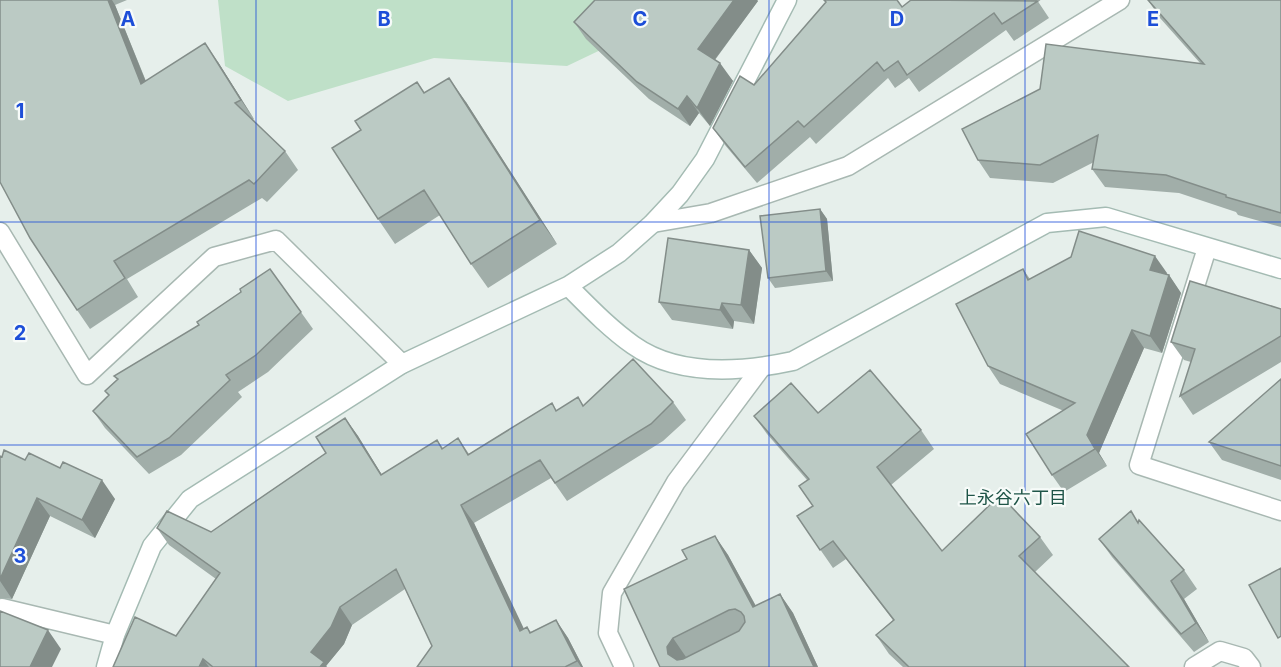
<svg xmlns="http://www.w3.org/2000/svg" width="1281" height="667" viewBox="0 0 1281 667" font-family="Inter,'Noto Sans JP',sans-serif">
<rect width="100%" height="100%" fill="#e6efeb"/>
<!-- green -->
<path fill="#bfe0c8" d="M 218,0 L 666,0 L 653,25 L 567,66 L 434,58 L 288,101 L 225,66 Z"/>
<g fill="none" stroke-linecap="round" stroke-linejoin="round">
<!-- lane casing -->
<g stroke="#a8b8b2" stroke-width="21">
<path id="lane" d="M 653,223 L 711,213 L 848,166 L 1120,0
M 0,609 L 2,608 L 115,635"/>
</g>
<!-- street casing -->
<g stroke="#a8b8b2" stroke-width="21">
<path id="street" d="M 0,232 L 87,375 L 214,257 L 276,240 L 402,364
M 1207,248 L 1139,465 L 1281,511
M 624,667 L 608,633 L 612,593 L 676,482 L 761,368
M 1194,667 L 1220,651 L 1244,658 L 1251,667"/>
</g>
<!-- secondary casing -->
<g stroke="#a4bbb3" stroke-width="21">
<path id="secondary" d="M 568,286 C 589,307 609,328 633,345 C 678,377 742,372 793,361 L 1047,223 L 1106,217 L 1281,269
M 106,667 L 115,635 L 152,546 L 190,499 L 402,364 L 568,286 L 619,253 L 653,223 L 680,194 L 705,159 L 787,0"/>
</g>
<!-- lane -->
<use href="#lane" stroke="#fff" stroke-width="18"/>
<!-- street -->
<use href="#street" stroke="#fff" stroke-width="18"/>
<!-- secondary -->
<use href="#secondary" stroke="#fff" stroke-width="18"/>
</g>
<!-- wall -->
<path fill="#a1aea9" d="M 0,0 L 127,0 L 115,5 L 146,81 L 218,62 L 254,119 L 252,120 L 285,151 L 298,170 L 267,202 L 262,198 L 127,279 L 138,297 L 90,329 L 77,310 Z
M 595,0 L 757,0 L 758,1 L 715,60 L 733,81 L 710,126 L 699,113 L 690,126 L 649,99 L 586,39 L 574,22 Z
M 1037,0 L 1049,18 L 1014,41 L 1006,30 L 919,92 L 909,78 L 895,88 L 888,78 L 816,144 L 810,137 L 757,183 L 725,145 L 713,128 L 754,85 L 902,7 Z
M 1148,0 L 1281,0 L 1281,227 L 1238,215 L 1236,212 L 1179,193 L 1105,187 L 1092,169 L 1094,162 L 1053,183 L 990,178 L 978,160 L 1200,63 L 1160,18 Z
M 417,82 L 425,93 L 466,102 L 557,244 L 488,288 L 471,264 L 440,215 L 395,244 L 378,219 L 361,130 Z
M 820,209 L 827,219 L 833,281 L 775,288 L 768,278 Z
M 749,250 L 762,268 L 754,324 L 734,321 L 733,329 L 672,320 L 659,302 Z
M 270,269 L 313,329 L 268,372 L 238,392 L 242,397 L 181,455 L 149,474 L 105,428 L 93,411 L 109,396 L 105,391 L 117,380 L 114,376 L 199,325 Z
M 1023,269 L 1030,279 L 1167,273 L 1166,274 L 1169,275 L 1181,293 L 1162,353 L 1144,348 L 1099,453 L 1107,466 L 1064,492 L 1052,475 L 1064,411 L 1000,384 L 988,366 Z
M 1281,309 L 1281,362 L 1193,415 L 1180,396 L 1191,362 L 1184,360 L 1171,342 Z
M 1281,379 L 1281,480 L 1222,460 L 1209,442 Z
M 578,397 L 584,406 L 673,402 L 686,420 L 663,441 L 567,501 L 551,478 L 474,523 L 523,629 L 527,627 L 531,632 L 556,620 L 568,638 L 583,667 L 417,667 L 432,646 L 405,589 L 352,625 L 344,644 L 326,666 L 327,667 L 113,667 L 176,636 L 216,579 L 169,545 L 157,528 L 211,532 L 326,453 L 345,418 L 358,436 L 382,475 L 437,440 L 443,448 L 458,438 L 469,454 L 552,403 L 557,411 Z
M 818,413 L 921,430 L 934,449 L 891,485 L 942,551 L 1040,537 L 1053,555 L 1035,572 L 1129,667 L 903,667 L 889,654 L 876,635 L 893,620 L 846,559 L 833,568 L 797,516 L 813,506 L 807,480 L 767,434 L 754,416 Z
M 0,456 L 25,460 L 115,499 L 95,538 L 50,516 L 12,599 L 0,598 Z
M 1139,522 L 1184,570 L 1197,589 L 1184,599 L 1209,642 L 1194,652 L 1112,557 L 1099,539 Z
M 715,536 L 728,555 L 756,606 L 780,594 L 793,613 L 818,667 L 660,667 L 687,559 Z"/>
<!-- shaded-wall -->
<path fill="#838d89" d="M 108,0 L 112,0 L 115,5 L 154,102 L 141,84 Z
M 734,0 L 757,0 L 758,1 L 710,66 L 698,49 Z
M 205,43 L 218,62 L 254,119 L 241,100 Z
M 720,63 L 733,81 L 710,126 L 697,108 Z
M 449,78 L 466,102 L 557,244 L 540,220 Z
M 687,96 L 699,113 L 690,126 L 678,109 Z
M 820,209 L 827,219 L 833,281 L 826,271 Z
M 749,250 L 762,268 L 754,324 L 741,305 Z
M 1155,256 L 1167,273 L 1162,287 L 1150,270 Z
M 1169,275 L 1181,293 L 1162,353 L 1150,336 Z
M 722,303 L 734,321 L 733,329 L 720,310 Z
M 1132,330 L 1144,348 L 1099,453 L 1107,466 L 1095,449 L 1087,435 Z
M 345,418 L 358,436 L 393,493 L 381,475 Z
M 102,480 L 115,499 L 95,538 L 82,520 Z
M 37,498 L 50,516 L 12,599 L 0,581 L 0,579 Z
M 461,505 L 474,523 L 533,648 L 520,631 Z
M 715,536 L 728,555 L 766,625 L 753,607 Z
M 1171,581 L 1184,599 L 1209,642 L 1196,623 Z
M 780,594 L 793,613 L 818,667 L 814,667 Z
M 340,607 L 352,625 L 344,644 L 326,666 L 327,667 L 320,667 L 311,652 Z
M 556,620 L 568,638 L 583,667 L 581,667 L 577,661 Z
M 48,630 L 61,649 L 52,667 L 30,667 Z
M 673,638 L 686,657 L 680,667 L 668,654 L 667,647 Z
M 203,659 L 209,667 L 199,667 Z"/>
<!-- building -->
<path fill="#bbcac4" stroke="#838d89" stroke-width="1.5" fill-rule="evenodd" d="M 0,0 L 108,0 L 141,84 L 205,43 L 241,100 L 235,103 L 285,151 L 254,184 L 249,180 L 114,261 L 125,278 L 77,310 L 30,238 L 0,182 Z
M 595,0 L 734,0 L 698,49 L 720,63 L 697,108 L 687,96 L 678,109 L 637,82 L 574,22 Z
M 824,0 L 897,0 L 902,7 L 911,0 L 1038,1 L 1002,24 L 994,13 L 907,75 L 898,61 L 884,71 L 877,62 L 804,127 L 798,121 L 745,167 L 713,128 L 740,76 L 754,85 L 826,2 Z
M 1148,0 L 1281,0 L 1281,213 L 1226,197 L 1226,195 L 1166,175 L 1092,169 L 1098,135 L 1040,165 L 978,160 L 962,129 L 1040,89 L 1046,44 L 1204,64 Z
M 449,78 L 540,220 L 471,264 L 424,190 L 378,219 L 332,148 L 361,130 L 355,121 L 417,82 L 424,93 Z
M 820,209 L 826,271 L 768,278 L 760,216 Z
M 1079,231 L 1155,256 L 1150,270 L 1169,275 L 1150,336 L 1132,330 L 1087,435 L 1095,449 L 1052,475 L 1026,434 L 1075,403 L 988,366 L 956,304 L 1023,269 L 1028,280 L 1071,257 Z
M 668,238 L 749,250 L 741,305 L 722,303 L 720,310 L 659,302 Z
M 270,269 L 301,312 L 256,355 L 226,375 L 230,380 L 169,438 L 137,457 L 93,411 L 109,395 L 105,391 L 118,379 L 114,376 L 199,325 L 197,322 L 241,292 L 240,289 Z
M 1190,281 L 1281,309 L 1281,336 L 1180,396 L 1195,349 L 1171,342 Z
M 633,359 L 673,402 L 651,424 L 555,483 L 540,460 L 461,505 L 520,631 L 527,627 L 530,633 L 556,620 L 577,661 L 565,667 L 417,667 L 432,646 L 396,569 L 340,607 L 331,627 L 311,652 L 324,662 L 320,667 L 213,667 L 203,659 L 199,667 L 113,667 L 135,617 L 176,636 L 220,573 L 157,528 L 167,511 L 211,532 L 326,453 L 316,437 L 345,418 L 381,475 L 437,440 L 442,449 L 458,438 L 468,455 L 552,403 L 556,411 L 578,397 L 583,406 Z
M 870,370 L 921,430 L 877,467 L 942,551 L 1000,495 L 1040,537 L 1019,556 L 1129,667 L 909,667 L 876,635 L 894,620 L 833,541 L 820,550 L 797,516 L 813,506 L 799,486 L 809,479 L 754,416 L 791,383 L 818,413 Z
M 1281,379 L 1281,466 L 1209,442 Z
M 4,450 L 25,460 L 29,453 L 60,468 L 63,462 L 102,480 L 82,520 L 37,498 L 0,579 L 0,456 L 2,457 Z
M 1131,511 L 1138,523 L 1139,520 L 1184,570 L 1171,581 L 1196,623 L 1181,634 L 1099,539 Z
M 715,536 L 753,607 L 780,594 L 814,667 L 660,667 L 624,589 L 687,559 L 682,550 ZM 735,609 L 741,612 L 744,616 L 745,622 L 739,631 L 683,659 L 677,660 L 668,654 L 667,647 L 673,638 L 729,610 Z
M 1281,568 L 1281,636 L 1278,638 L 1249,585 Z
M 0,611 L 48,630 L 30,667 L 0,667 Z"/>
<!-- grid -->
<path fill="none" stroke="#1d4ed8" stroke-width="1.5" stroke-opacity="0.55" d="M 256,0 L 256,667M 512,0 L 512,667M 769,0 L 769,667M 1025,0 L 1025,667M 0,222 L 1281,222M 0,445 L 1281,445"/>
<g text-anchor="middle" stroke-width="4.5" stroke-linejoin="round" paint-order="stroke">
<!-- neighbourhood labels -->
<g font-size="18" fill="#1f5548" stroke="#f7fbf9">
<text x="1013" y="504">上永谷六丁目</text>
</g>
</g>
<g font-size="20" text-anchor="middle" font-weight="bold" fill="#1d4ed8" stroke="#f7fbf9" stroke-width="4.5" stroke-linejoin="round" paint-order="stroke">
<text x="128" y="26">A</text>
<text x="384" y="26">B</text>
<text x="640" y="26">C</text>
<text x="897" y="26">D</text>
<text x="1153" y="26">E</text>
<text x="20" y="118">1</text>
<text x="20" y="340">2</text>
<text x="20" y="563">3</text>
</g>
</svg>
